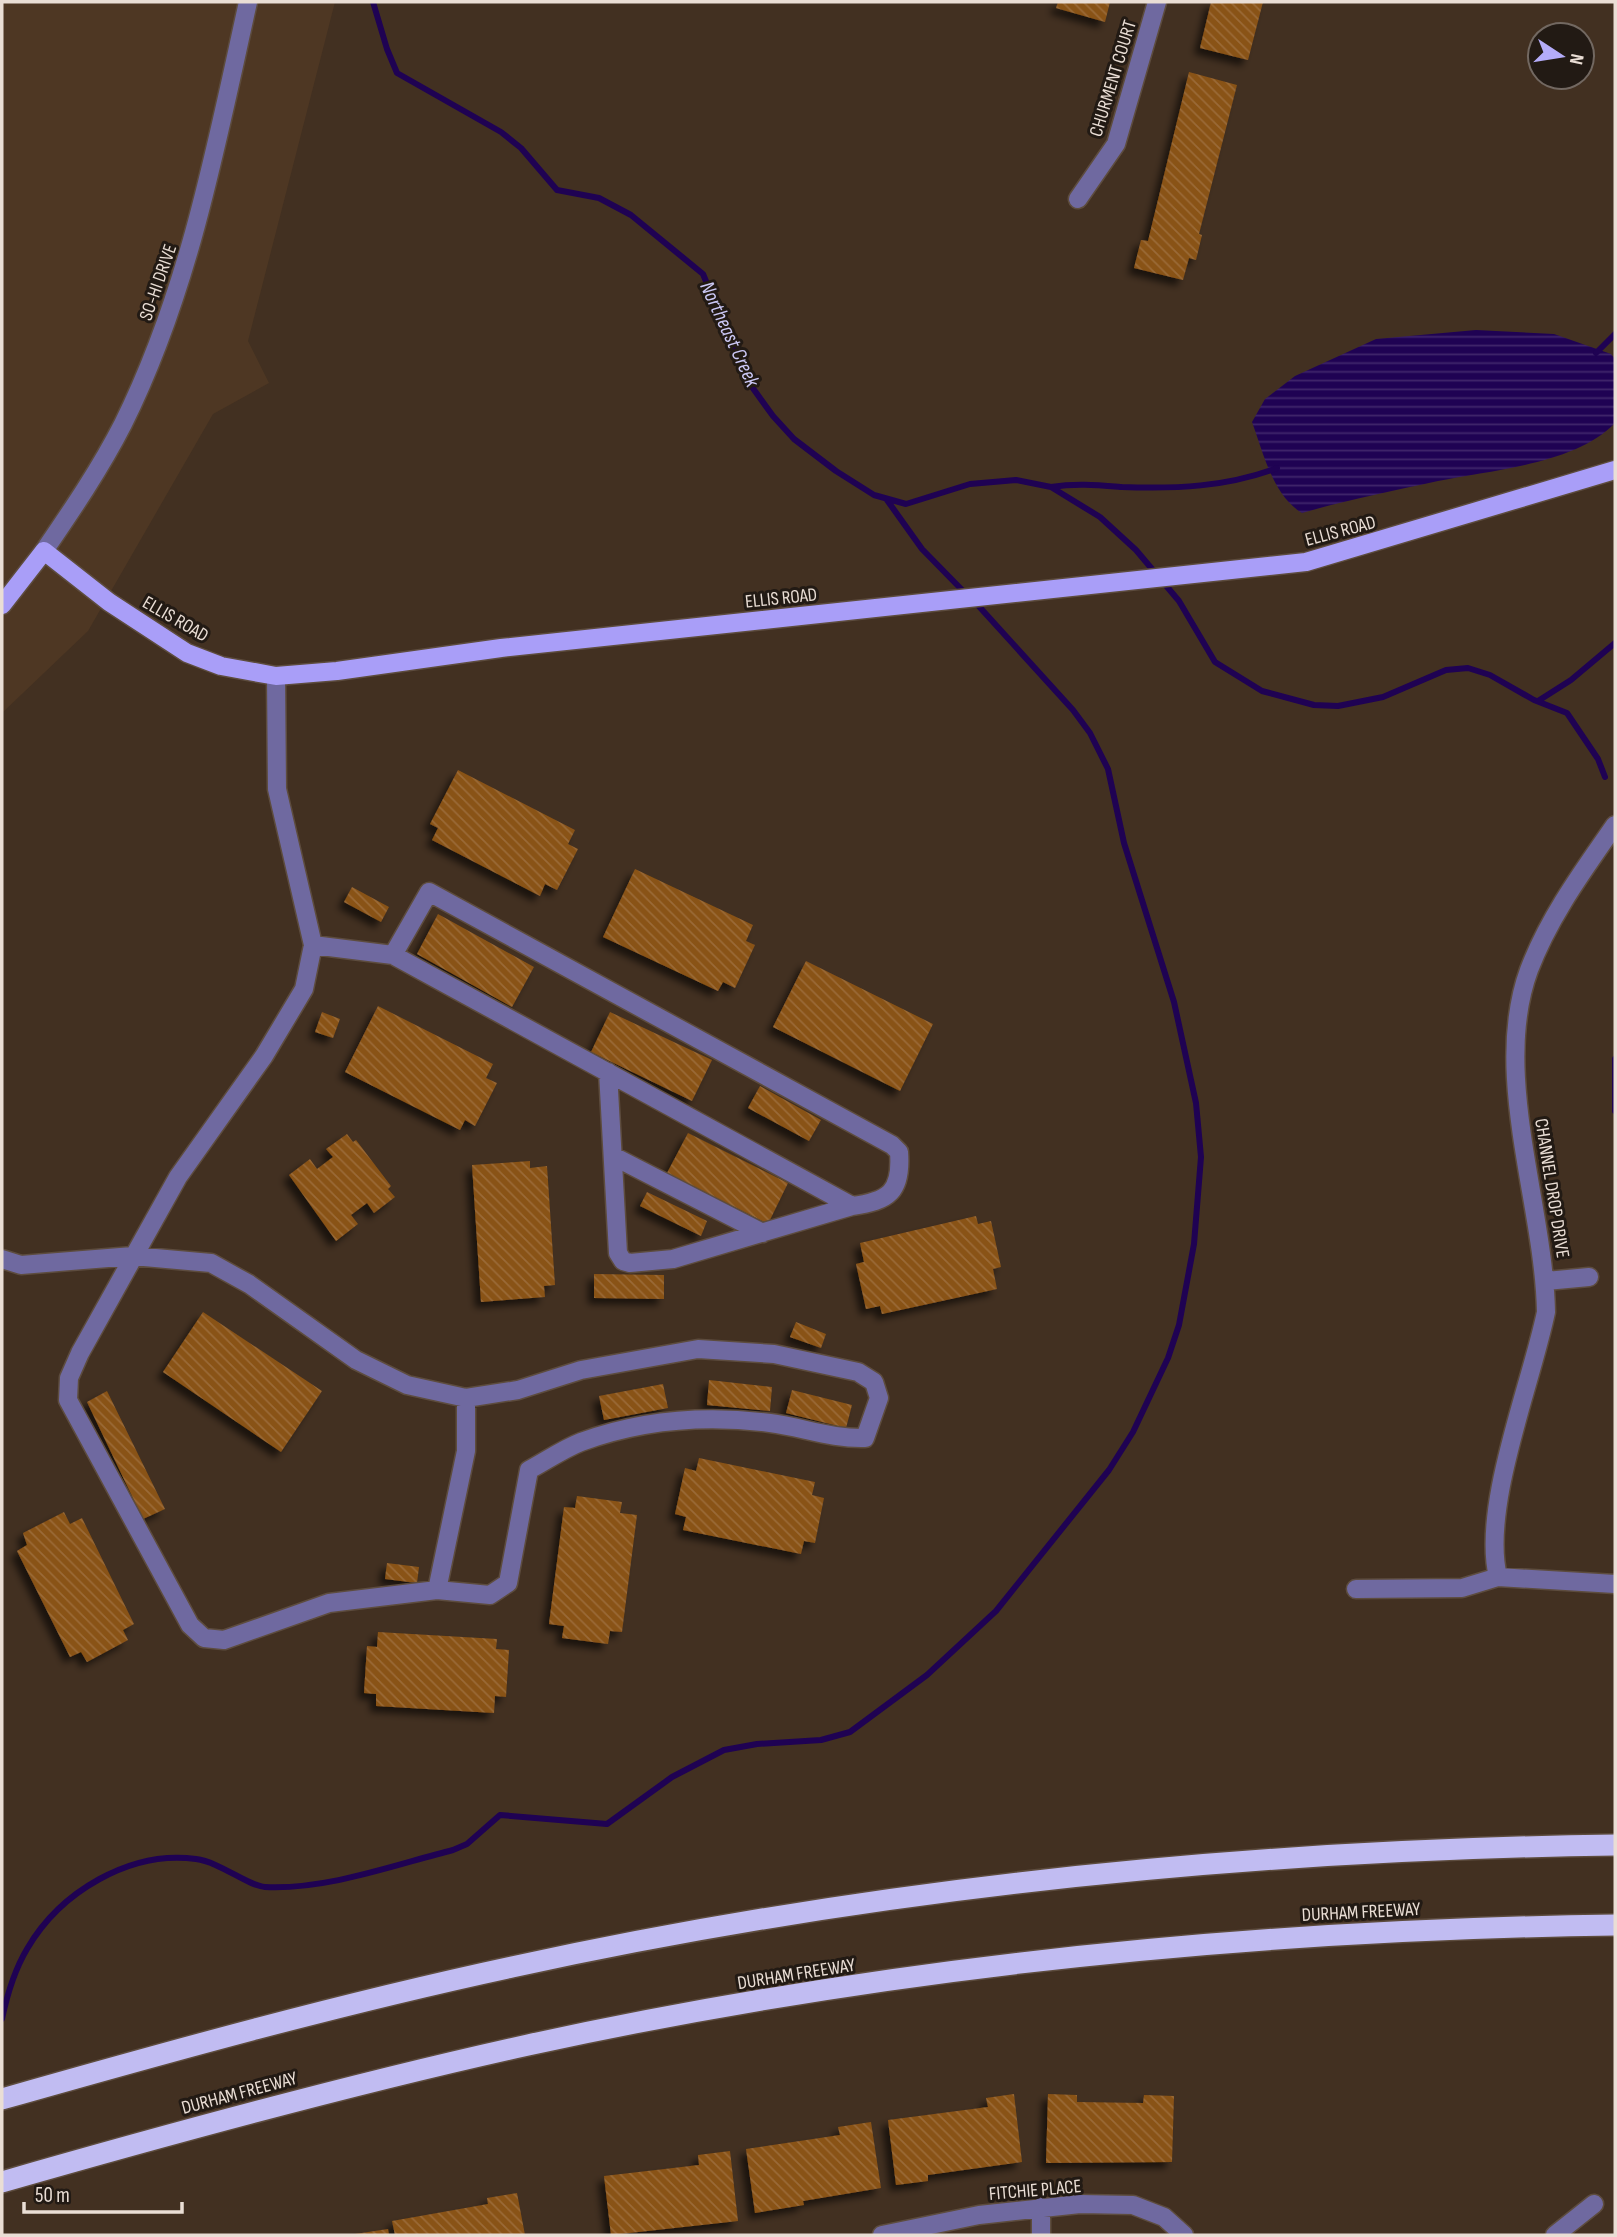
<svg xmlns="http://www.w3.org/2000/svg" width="1617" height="2237" viewBox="0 0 1617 2237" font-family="'Sofia Sans Condensed',sans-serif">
<defs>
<pattern id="water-rules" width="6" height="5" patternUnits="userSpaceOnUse" patternTransform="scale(1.75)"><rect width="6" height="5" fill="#1f0253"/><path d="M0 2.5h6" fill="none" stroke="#40266b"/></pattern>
<pattern id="building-back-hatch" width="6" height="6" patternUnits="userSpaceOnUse" patternTransform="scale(1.75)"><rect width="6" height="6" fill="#895216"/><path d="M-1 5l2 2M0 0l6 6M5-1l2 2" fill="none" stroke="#9a6a37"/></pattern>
<filter id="shadow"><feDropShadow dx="-6" dy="6" stdDeviation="3.5" flood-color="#0009"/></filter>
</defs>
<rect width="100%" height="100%" fill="#423021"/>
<!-- built -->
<path fill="#4e3723" d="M 2,2 L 335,2 L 248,341 L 269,383 L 213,414 L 88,631 L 2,713 Z"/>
<!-- water -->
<path fill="url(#water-rules)" d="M 1476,330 L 1554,334 L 1611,354 L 1615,359 L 1615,423 C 1576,464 1492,470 1438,481 C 1392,491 1347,500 1302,513 C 1273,496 1263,452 1252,422 L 1265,399 L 1295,376 L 1376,339 Z"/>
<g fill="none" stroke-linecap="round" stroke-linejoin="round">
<!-- stream -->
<path stroke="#1f0253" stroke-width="6" d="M 373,2 L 387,49 L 397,73 L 501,132 L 521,148 L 557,190 L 599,198 L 631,215 L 703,274 L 747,380 L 773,416 L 794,439 L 836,471 L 874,495 L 906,504 L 970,484 L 1016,480 L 1051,487 L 1100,517 L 1136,550 L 1179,601 L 1215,662 L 1262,691 L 1314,705 L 1338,706 L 1383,697 L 1446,670 L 1468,668 L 1490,675 L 1534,700 L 1567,713 L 1598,759 L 1605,777
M 1596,353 L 1615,334
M 1051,487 C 1076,483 1097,485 1122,487 C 1176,489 1226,487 1277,468
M 887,500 L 922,549 L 967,595
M 1538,701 L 1571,680 L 1615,643
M 1615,1059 L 1615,1111
M 2,2019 C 7,1995 14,1971 27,1949 C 60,1892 130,1850 196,1859 C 220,1862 248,1886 265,1887 C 327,1890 394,1865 453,1850 L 467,1844 L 500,1815 L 607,1824 L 672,1777 L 724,1750 L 757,1744 L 821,1740 L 850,1732 L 927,1675 L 996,1611 L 1109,1470 L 1133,1432 L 1168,1358 L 1179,1325 L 1194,1244 L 1201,1157 L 1196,1103 L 1174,1002 L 1124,843 L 1108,769 L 1090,733 L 1073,710 L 975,602"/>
</g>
<!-- building -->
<path fill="url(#building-back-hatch)" filter="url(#shadow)" d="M 1058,2 L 1110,2 L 1105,22 L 1056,8 Z
M 1211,2 L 1263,2 L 1248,60 L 1200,48 Z
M 1189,72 L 1237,85 L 1199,234 L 1202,235 L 1196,260 L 1189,258 L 1183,280 L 1134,268 L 1141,240 L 1148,241 Z
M 458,770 L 575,830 L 568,844 L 578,849 L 557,890 L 545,884 L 540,896 L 432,840 L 438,828 L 430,824 Z
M 635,869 L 753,925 L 746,941 L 755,945 L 735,988 L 723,982 L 718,991 L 603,937 Z
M 352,887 L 389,907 L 381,922 L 344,902 Z
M 438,914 L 534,967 L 512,1007 L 417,954 Z
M 806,961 L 933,1024 L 900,1091 L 773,1027 Z
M 378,1006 L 493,1064 L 486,1078 L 497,1083 L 475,1126 L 465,1120 L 460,1130 L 345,1072 Z
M 322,1012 L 340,1019 L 333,1038 L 315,1032 Z
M 610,1012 L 712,1060 L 692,1101 L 591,1052 Z
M 760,1086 L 821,1120 L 809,1141 L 748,1108 Z
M 688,1133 L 788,1183 L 768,1224 L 667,1173 Z
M 347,1134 L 353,1142 L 356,1140 L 391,1186 L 388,1189 L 395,1197 L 374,1213 L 367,1203 L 351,1215 L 358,1224 L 336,1241 L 289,1175 L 310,1159 L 317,1169 L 333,1157 L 326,1149 Z
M 530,1161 L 530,1168 L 547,1166 L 555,1285 L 544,1286 L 545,1297 L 481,1302 L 472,1165 Z
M 647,1192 L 707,1221 L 701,1236 L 640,1206 Z
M 976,1216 L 978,1224 L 991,1221 L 1001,1267 L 993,1269 L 997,1289 L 882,1314 L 880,1306 L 866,1309 L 856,1264 L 864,1262 L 860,1243 Z
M 594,1274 L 664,1275 L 664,1299 L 594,1298 Z
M 203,1312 L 322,1391 L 281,1452 L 163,1372 Z
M 796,1322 L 826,1334 L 821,1348 L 790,1337 Z
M 709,1380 L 772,1387 L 770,1411 L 707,1405 Z
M 663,1384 L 668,1408 L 604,1420 L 599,1396 Z
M 792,1390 L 852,1405 L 846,1428 L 786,1413 Z
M 107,1391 L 165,1509 L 143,1519 L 87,1402 Z
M 699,1458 L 815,1482 L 812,1495 L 824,1498 L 815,1543 L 804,1541 L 801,1554 L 683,1530 L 686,1517 L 675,1514 L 685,1468 L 696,1471 Z
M 577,1496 L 622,1502 L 620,1513 L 637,1515 L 622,1632 L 610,1631 L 608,1644 L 562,1638 L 564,1626 L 549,1624 L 564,1507 L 575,1508 Z
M 64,1512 L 70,1524 L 82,1518 L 134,1624 L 123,1630 L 128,1640 L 87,1662 L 81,1652 L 70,1657 L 17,1551 L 27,1545 L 23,1533 Z
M 387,1563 L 419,1567 L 417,1583 L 385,1579 Z
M 378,1632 L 497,1639 L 496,1649 L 509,1650 L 506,1697 L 495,1696 L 494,1713 L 376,1706 L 376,1694 L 364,1693 L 367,1646 L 377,1647 Z
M 1014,2094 L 1022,2162 L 928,2175 L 928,2181 L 896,2185 L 888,2120 L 988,2107 L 986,2098 Z
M 1048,2094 L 1077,2095 L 1077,2102 L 1143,2103 L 1144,2095 L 1174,2096 L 1172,2162 L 1046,2163 Z
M 871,2122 L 881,2188 L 803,2201 L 804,2205 L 755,2213 L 746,2149 L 840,2135 L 838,2127 Z
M 730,2151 L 738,2221 L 611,2235 L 604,2176 L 699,2165 L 698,2155 Z
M 517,2193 L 525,2235 L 395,2235 L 392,2221 L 488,2204 L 487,2198 Z
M 388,2229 L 389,2235 L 355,2235 L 355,2234 Z"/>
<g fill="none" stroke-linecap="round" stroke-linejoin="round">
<!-- minor casing -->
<g stroke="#5d4c3e" stroke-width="21">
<path id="minor" d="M 1078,199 L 1116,144 L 1157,2
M 44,551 C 72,510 100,469 123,424 C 189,291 216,146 248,2
M 276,676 L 277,789 L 313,945 L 304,989 L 264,1056 L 178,1177 L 80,1353 L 69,1378 L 68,1400 L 190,1625 L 204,1638 L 224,1640 L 329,1603 L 437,1590 L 466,1451 L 466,1398
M 313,945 L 393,955 L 852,1206 C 889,1201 902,1192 899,1152 L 892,1145 L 429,892 L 393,955
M 608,1072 L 618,1253 L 623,1261 L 630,1263 L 673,1259 L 852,1206
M 613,1156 L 763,1233
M 2,1259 L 21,1265 L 133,1256 L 211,1263 L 249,1284 L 356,1360 L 407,1385 L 466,1398 L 518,1390 L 581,1370 L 698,1349 L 774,1354 L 858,1372 L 874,1382 L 879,1398 L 865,1438 C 832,1439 802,1427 770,1423 C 707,1415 641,1420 581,1442 C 563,1449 546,1461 529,1470 L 508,1583 L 490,1595 L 437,1590
M 1546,1281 L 1589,1277
M 1498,1577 C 1481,1507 1531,1385 1546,1312 C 1544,1204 1491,1073 1529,970 C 1549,917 1583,871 1615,825
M 1356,1589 L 1462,1588 L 1498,1577 L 1615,1584
M 1041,2207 L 1041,2235
M 882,2235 L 979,2215 L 1080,2204 L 1133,2205 L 1164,2217 L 1184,2235
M 1555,2235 L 1594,2204"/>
</g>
<!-- major casing -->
<g stroke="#5d4c3e" stroke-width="21">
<path id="major" d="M 2,605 L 44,551 L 109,602 L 187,653 L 221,666 L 276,676 L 337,671 L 501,648 L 1306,562 L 1615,470"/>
</g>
<!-- highway casing -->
<g stroke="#5d4c3e" stroke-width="24">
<path id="highway" d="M 2,2099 C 171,2051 340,2004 512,1967 C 874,1888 1245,1850 1615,1845
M 2,2182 C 176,2132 351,2084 528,2045 C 885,1967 1250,1930 1615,1925"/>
</g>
<!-- minor -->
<use href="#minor" stroke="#6f69a0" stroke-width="18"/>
<!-- major -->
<use href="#major" stroke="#a99ef8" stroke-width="18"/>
<!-- highway -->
<use href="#highway" stroke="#c1bcf2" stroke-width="21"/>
</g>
<g text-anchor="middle" stroke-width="6" stroke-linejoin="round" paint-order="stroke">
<!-- street labels -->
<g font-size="19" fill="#eaded5" stroke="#221a14">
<text transform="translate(1112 78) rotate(-73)" y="7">CHURMENT COURT</text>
<text transform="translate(157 282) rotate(-71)" y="7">SO-HI DRIVE</text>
<text transform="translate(1340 530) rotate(-15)" y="7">ELLIS ROAD</text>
<text transform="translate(781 597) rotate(-6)" y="7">ELLIS ROAD</text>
<text transform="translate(176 618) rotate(30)" y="7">ELLIS ROAD</text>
<text transform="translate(1553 1188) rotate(81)" y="7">CHANNEL DROP DRIVE</text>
<text transform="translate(1361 1911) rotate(-3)" y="7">DURHAM FREEWAY</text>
<text transform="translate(796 1973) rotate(-9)" y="7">DURHAM FREEWAY</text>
<text transform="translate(239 2092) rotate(-15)" y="7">DURHAM FREEWAY</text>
<text transform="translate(1035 2189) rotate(-5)" y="7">FITCHIE PLACE</text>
</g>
<!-- water labels -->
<g font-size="21" font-style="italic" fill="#cbc8f5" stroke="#221a14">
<text transform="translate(730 334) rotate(65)" y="7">Northeast Creek</text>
</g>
</g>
<!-- border -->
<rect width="1617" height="2237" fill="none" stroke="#eaded5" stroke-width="7"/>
<!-- north arrow -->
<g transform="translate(1561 56) rotate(102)"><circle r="33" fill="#221a14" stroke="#726861" stroke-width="2"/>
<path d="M0-5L12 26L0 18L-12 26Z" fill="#b4acf9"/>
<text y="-10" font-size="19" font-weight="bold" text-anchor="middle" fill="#eaded5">N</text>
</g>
<!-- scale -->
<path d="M24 2202v10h158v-10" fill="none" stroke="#eaded5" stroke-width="3.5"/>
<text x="35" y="2202" font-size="21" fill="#eaded5" stroke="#221a14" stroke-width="5" paint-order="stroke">50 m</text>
</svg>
